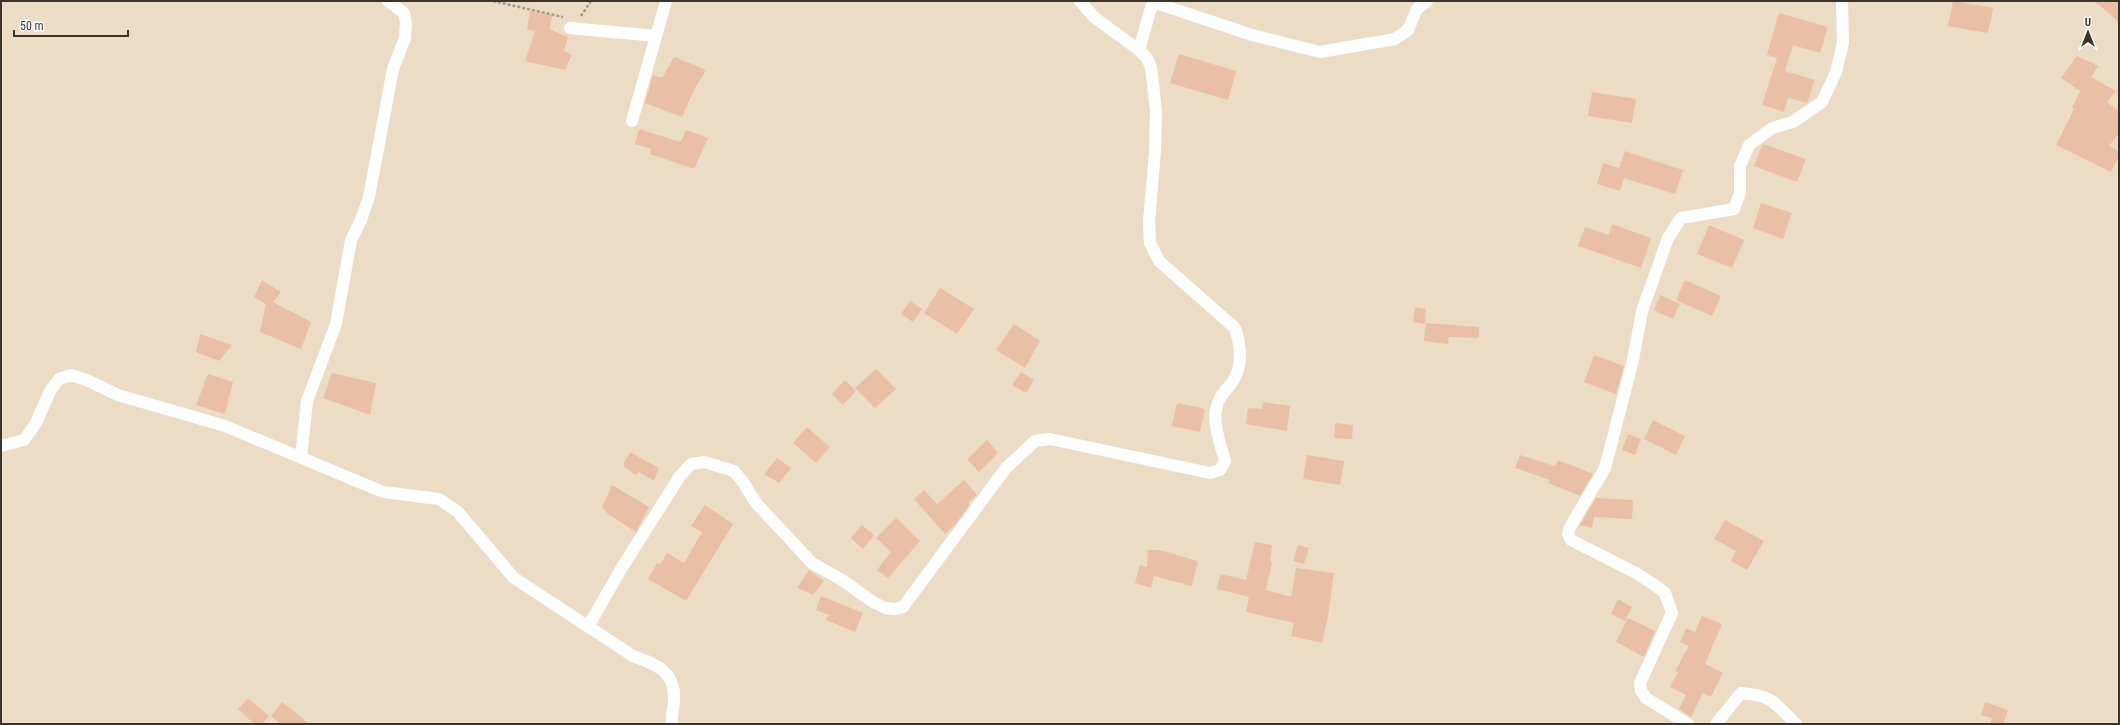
<svg xmlns="http://www.w3.org/2000/svg" width="2120" height="725" viewBox="0 0 2120 725" font-family="'Roboto Condensed',sans-serif">
<rect width="100%" height="100%" fill="#eddcc5"/>
<!-- building -->
<path fill="#e9bfa5" d="M 1953,1 L 1993,8 L 1988,33 L 1948,26 Z
M 2094,1 L 2119,1 L 2119,22 Z
M 530,11 L 553,15 L 549,29 L 568,37 L 564,51 L 572,55 L 565,70 L 525,61 L 535,31 L 527,29 Z
M 1779,13 L 1828,27 L 1820,53 L 1793,45 L 1785,71 L 1815,80 L 1807,103 L 1788,98 L 1784,112 L 1762,105 L 1777,58 L 1767,55 Z
M 1179,54 L 1236,71 L 1228,100 L 1170,83 Z
M 2077,56 L 2098,66 L 2091,77 L 2116,91 L 2107,102 L 2119,111 L 2119,133 L 2109,146 L 2119,151 L 2119,156 L 2111,172 L 2056,145 L 2074,109 L 2072,108 L 2080,91 L 2061,78 Z
M 674,57 L 706,70 L 694,90 L 682,117 L 645,103 L 653,75 L 662,78 Z
M 1592,92 L 1636,99 L 1632,123 L 1588,116 Z
M 639,129 L 681,142 L 686,130 L 708,138 L 694,169 L 650,154 L 651,149 L 635,144 Z
M 1763,144 L 1806,159 L 1797,182 L 1754,166 Z
M 1625,151 L 1683,170 L 1675,194 L 1624,178 L 1620,191 L 1597,184 L 1603,163 L 1619,168 Z
M 1761,203 L 1792,213 L 1783,239 L 1753,228 Z
M 1612,224 L 1651,238 L 1641,268 L 1578,246 L 1585,227 L 1609,235 Z
M 1709,225 L 1744,240 L 1732,268 L 1697,254 Z
M 262,280 L 281,292 L 273,302 L 311,322 L 301,349 L 260,332 L 266,304 L 254,297 Z
M 1685,280 L 1721,296 L 1712,316 L 1676,300 Z
M 940,288 L 974,309 L 957,334 L 924,313 Z
M 1660,295 L 1680,304 L 1673,319 L 1654,310 Z
M 910,301 L 922,309 L 913,322 L 901,314 Z
M 1415,307 L 1426,309 L 1425,324 L 1413,322 Z
M 1426,323 L 1479,327 L 1479,338 L 1449,337 L 1448,344 L 1424,341 Z
M 1014,324 L 1040,341 L 1025,368 L 996,350 Z
M 200,334 L 232,345 L 219,361 L 196,352 Z
M 1594,355 L 1624,366 L 1616,394 L 1584,382 Z
M 876,369 L 896,389 L 875,408 L 855,388 Z
M 1021,372 L 1034,380 L 1026,393 L 1012,385 Z
M 332,373 L 376,383 L 370,415 L 323,398 Z
M 208,374 L 233,382 L 225,414 L 196,405 Z
M 845,380 L 856,391 L 843,405 L 832,394 Z
M 1263,402 L 1290,406 L 1287,431 L 1246,424 L 1248,408 L 1262,409 Z
M 1177,403 L 1205,409 L 1200,432 L 1172,426 Z
M 1653,420 L 1685,436 L 1676,455 L 1644,439 Z
M 1335,423 L 1353,425 L 1352,439 L 1334,438 Z
M 807,427 L 830,447 L 816,463 L 793,443 Z
M 1628,434 L 1641,439 L 1635,455 L 1622,450 Z
M 987,440 L 998,453 L 979,472 L 967,459 Z
M 630,452 L 659,468 L 654,481 L 639,472 L 635,475 L 623,465 Z
M 1307,455 L 1344,461 L 1340,485 L 1303,479 Z
M 1520,455 L 1555,466 L 1558,460 L 1593,474 L 1580,496 L 1548,483 L 1550,480 L 1515,468 Z
M 777,458 L 791,468 L 779,483 L 764,474 Z
M 964,480 L 977,495 L 968,503 L 970,504 L 955,525 L 945,534 L 914,499 L 924,490 L 937,504 Z
M 612,485 L 649,507 L 636,532 L 608,514 L 602,507 Z
M 1596,498 L 1633,500 L 1632,519 L 1594,517 L 1592,528 L 1580,525 Z
M 705,505 L 733,524 L 686,601 L 648,579 L 657,563 L 660,565 L 667,553 L 684,563 L 702,532 L 691,526 Z
M 896,518 L 920,541 L 888,578 L 877,570 L 891,552 L 876,538 Z
M 1725,520 L 1764,541 L 1747,570 L 1731,561 L 1736,551 L 1714,539 Z
M 862,525 L 874,535 L 863,549 L 851,538 Z
M 1255,542 L 1272,545 L 1270,561 L 1272,562 L 1266,590 L 1291,597 L 1296,568 L 1334,573 L 1328,616 L 1322,643 L 1291,636 L 1294,623 L 1246,612 L 1249,597 L 1217,589 L 1220,574 L 1246,580 Z
M 1298,545 L 1309,548 L 1304,564 L 1293,561 Z
M 1148,550 L 1160,550 L 1198,561 L 1192,586 L 1154,576 L 1151,588 L 1135,583 L 1140,565 L 1147,567 Z
M 809,570 L 824,581 L 813,595 L 797,588 Z
M 821,596 L 863,613 L 855,632 L 826,620 L 829,615 L 816,610 Z
M 1618,599 L 1632,607 L 1625,621 L 1611,614 Z
M 1702,616 L 1722,624 L 1705,664 L 1723,673 L 1711,697 L 1703,693 L 1691,717 L 1679,709 L 1686,695 L 1670,687 L 1678,672 L 1675,671 L 1689,646 L 1680,642 L 1686,628 L 1695,632 Z
M 1628,618 L 1655,631 L 1644,657 L 1616,642 Z
M 248,698 L 269,716 L 262,724 L 254,724 L 238,709 Z
M 282,702 L 295,712 L 309,724 L 281,724 L 271,716 Z
M 1985,702 L 2008,710 L 2003,724 L 1990,724 L 1992,718 L 1981,715 Z"/>
<g fill="none" stroke-linecap="round" stroke-linejoin="round">
<!-- path -->
<path stroke="#a79a88" stroke-width="2.5" stroke-dasharray="3 2" stroke-linecap="butt" d="M 493,1 L 563,17
M 581,16 L 591,1"/>
<!-- minor -->
<path stroke="#fff" stroke-width="12" d="M 1080,1 L 1095,18 L 1139,50
M 1153,2 L 1252,35 L 1320,52 L 1395,39 L 1408,30 L 1417,9 L 1427,1
M 570,28 L 656,36
M 632,121 L 666,1
M 1,446 L 24,440 L 36,423 L 50,391 L 59,379 L 71,375 L 89,381 L 118,395 L 225,426 L 383,492 L 439,499 L 458,512 L 514,578 L 633,656 C 658,665 676,672 674,702 C 673,709 671,717 672,724
M 301,457 L 307,401 L 336,324 L 351,240 L 361,220 L 369,197 L 393,69 L 405,38 L 406,23 L 404,13 L 388,1
M 589,625 L 621,569 L 680,476 L 691,464 L 704,462 L 734,471 L 743,482 L 756,503 L 812,563 L 842,580 L 873,602 L 885,608 L 895,609 L 903,607 L 1006,468 L 1035,441 L 1050,439 L 1210,473 L 1220,470 L 1225,461 C 1221,446 1213,425 1216,410 C 1218,398 1224,392 1231,384 C 1244,367 1241,346 1235,328 L 1159,261 L 1150,243 L 1149,221 L 1155,152 L 1156,111 L 1151,67 L 1147,58 L 1139,50 L 1153,1
M 1688,724 L 1646,698 L 1641,691 L 1640,683 L 1672,613 L 1665,593 L 1656,586 L 1636,573 L 1571,540 L 1568,534 L 1570,527 L 1605,468 L 1633,360 L 1642,311 L 1668,238 L 1681,218 L 1734,209 L 1740,193 L 1740,166 L 1749,145 L 1772,128 L 1793,122 L 1822,102 L 1836,72 L 1843,43 L 1842,1
M 1716,724 L 1741,693 C 1772,695 1776,704 1796,724"/>
</g>
<!-- border -->
<rect width="2120" height="725" fill="none" stroke="#3b342b" stroke-width="4"/>
<!-- north arrow -->
<g transform="translate(2088 32)" stroke="#ffffff" stroke-width="3" paint-order="stroke">
<path d="M0-3L7 15L0 10L-7 15Z" fill="#3b342b"/>
<text y="-6" font-size="11" font-weight="bold" text-anchor="middle" fill="#3b342b">U</text>
</g>
<!-- scale -->
<path d="M14 30v6h114v-6" fill="none" stroke="#3b342b" stroke-width="2"/>
<text x="20" y="30" font-size="12" fill="#3b342b" stroke="#ffffff" stroke-width="3" paint-order="stroke">50 m</text>
</svg>
